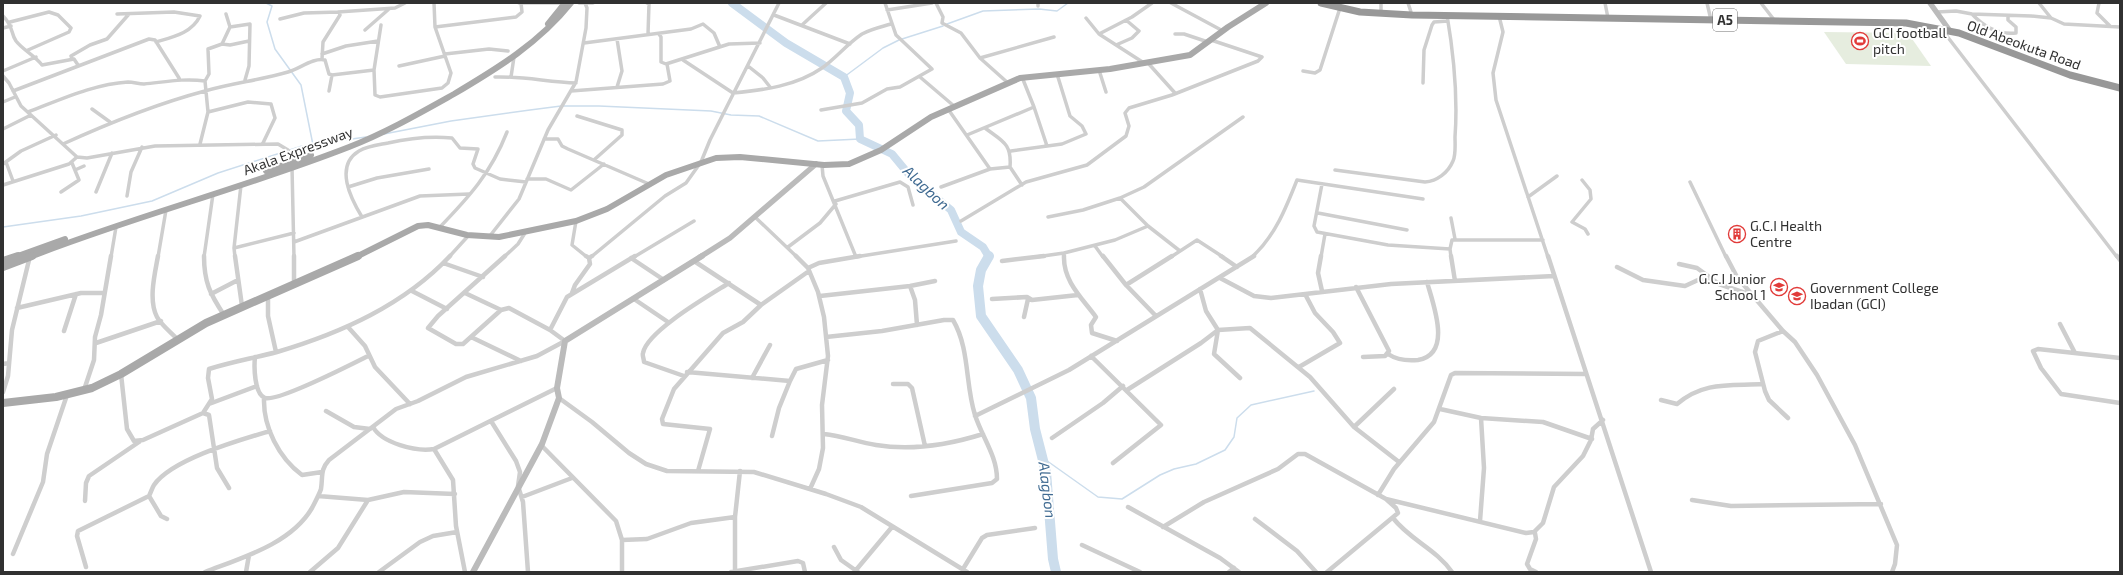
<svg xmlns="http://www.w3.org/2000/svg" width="2123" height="575" viewBox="0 0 2123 575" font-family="'Exo 2',sans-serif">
<rect width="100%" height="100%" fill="#fff"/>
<!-- green -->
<path fill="#e6eddf" d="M 1824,32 L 1908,33 L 1931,66 L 1846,64 Z"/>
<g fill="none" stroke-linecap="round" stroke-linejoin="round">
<!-- stream -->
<path stroke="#ccddec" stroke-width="1.5" d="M 266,3 L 272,6 L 267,22 L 275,49 L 301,85 L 313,145
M 1105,3 L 1113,3
M 947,24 L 983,11 L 1039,9 L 1057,11 L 1068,3
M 902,39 L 943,26
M 844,77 L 883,48 L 899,40
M 384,134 L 451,121 L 530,110 L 561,106 L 599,106 L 711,111 L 731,115 L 759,116 L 818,141 L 860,139
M 3,227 L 81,216 L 152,201 L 218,173 L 302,146 L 366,137
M 1043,458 L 1098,497 L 1122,499 L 1160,475 L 1174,469 L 1196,464 L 1225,450 L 1234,437 L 1237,418 L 1251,405 L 1314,391"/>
<!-- river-far1 -->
<path stroke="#ccddec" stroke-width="8" d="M 732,3 L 786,43 L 844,77 L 850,93 L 846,111 L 859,125 L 860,139 L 892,154 L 911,177 L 951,210 L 961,232 L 983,247 L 989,257"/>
<!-- river -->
<path stroke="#ccddec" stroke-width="10" d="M 989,256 L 981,270 L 978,286 L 981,316 L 1018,370 L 1031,398 L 1035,429 L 1046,472 L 1053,559 L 1056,572"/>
<!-- street-far1 -->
<path stroke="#cecece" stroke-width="3.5" d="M 519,3 L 565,3
M 579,3 L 593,3
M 647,3 L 649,4 L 648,34
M 936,3 L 943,17 L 942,23 L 961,33 L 980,58 L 1008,83
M 1038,3 L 1038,6
M 1171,3 L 1223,31
M 1381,3 L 1381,14
M 1408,3 L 1412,15
M 1605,3 L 1608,18
M 1707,3 L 1711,20
M 1761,3 L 1775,21
M 2039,3 L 2051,18
M 2099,3 L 2097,13 L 2110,26
M 887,10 L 932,3
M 338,12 L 395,8 L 405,3
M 1937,12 L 1956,11 L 1972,14 L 2031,16 L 2051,18 L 2064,24 L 2120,27
M 117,14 L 174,12 L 200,16 C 192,33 173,37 156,42
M 226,14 L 230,27 L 250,24 L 249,66 L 245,80
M 1972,14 C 1984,27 1998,35 2016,33 L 2016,27 L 2008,20 L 2008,16
M 774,15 L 850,44
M 3,16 C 14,27 10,32 16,41 C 22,49 35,56 42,65 L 74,59 L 78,65
M 1499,16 L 1503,32 L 1493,73 L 1496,100 L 1548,257
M 1086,18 L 1099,34 L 1144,63
M 280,19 L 304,13 L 339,12 L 340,15 L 323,42 L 322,59
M 10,22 L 49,12 L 58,15 L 71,28 L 69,32 L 28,50
M 381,25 L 374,70 L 375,95 L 380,97 L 442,88 L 448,83 L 451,73 L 435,27 L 434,3
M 802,25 L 826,3
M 435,27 L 516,17 L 522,12 L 521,3
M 3,28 L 11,26
M 365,30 L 389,9
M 1943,31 L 2117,257
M 659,34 L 661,37 L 661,62 L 666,64 L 729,44 L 760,43
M 1099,34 L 1132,17 L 1152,3
M 1175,34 L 1184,34 L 1208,42
M 617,39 L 622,71 L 617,87
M 584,43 L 691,29 L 703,24 L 714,33 L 720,47
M 222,44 L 230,45 L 249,41
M 1116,45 L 1132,38 L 1139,31 L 1126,20
M 322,54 L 346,46 L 378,41
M 445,54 L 489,49 L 508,51
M 980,58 L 1054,37
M 72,59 L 71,56 L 90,45 L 107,39 L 129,14
M 683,60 L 733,93 C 764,90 796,86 822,68 C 836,58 847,44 862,34 C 871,29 881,27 891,24
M 1148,63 L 1175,93
M 399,66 L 445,56
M 748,66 L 763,78 L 770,87
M 1099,70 L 1106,92
M 3,71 L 36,57
M 1303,71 L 1315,73 L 1320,70 L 1340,8
M 3,76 L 9,83 L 21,106 L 77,157 L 87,158 L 155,146 L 278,144 L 288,150 L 292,162
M 495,77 C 522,76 548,82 576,83
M 511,77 L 514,57
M 920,77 L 954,106
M 1423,83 L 1424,50 L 1432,25 L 1434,22 L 1448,21
M 13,91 L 149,39 L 155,40 L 179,78
M 329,91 L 332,75
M 571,91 L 663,84 L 670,81 L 667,64
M 3,102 L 15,97
M 1034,107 L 1047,146
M 92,109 L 110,122
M 821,110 L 862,103 L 887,89 L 900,87 L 932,69 L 896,35 L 885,3
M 28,112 C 60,100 94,84 128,82 C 134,82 138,84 144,84 C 165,82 184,78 205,81
M 208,112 L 248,102 L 271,104 L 275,118 L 263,143
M 577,116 L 622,130 L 622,135 L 595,159
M 985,128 C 1002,141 1012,143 1010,167 L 990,169
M 3,129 L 31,115
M 967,135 L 1034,107 L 1022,77
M 544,139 L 558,139 L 562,146 L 568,149 L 649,184
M 63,144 C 109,123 156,104 205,91 C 232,83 261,80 288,72 C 299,69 314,57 325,60 L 329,74 L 332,75 L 374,70
M 200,144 L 208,112 L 205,81 L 209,74 L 208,49 L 222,44 L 230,27
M 1011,151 L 1062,144 L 1086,134 L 1082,126 L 1070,116 L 1057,74
M 6,162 L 13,181
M 3,164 L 21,151 L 56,135
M 822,165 L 823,176 L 856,257
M 292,167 L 294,257
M 1010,167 L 1022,185
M 75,170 L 84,166
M 1335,170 L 1425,182 C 1437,181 1448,173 1453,161 C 1456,155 1455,144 1455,137 C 1458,96 1454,56 1447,15
M 527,179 L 546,179 L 571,190 L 604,164
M 1582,180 L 1590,190 L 1591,199 L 1572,222 L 1585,229 L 1588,234
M 1690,182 L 1726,257
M 1322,184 L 1314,226 L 1317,232 L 1388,245 L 1450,249
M 3,185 L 69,164 L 77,157
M 348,187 L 377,178 L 429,169
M 941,187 L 990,169 L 948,109
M 61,192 L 79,180 L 72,163
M 96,192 L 112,153
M 127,196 L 131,172 L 142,147
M 1528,197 L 1557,176
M 1120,198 L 1148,226 L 1180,251
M 835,201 L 900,182 L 908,187 L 913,205
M 1318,213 L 1407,230
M 362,217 C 351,199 334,166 359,151 C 368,146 378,145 388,143 C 410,138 430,136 452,138 L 460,148 L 478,149 L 473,164 L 475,168 L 500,179 L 526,182
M 1048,217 L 1083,210 L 1120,198 L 1144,187 L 1243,117
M 756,218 L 797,257
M 1451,218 L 1455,239
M 576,221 L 572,245 L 587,257
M 961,221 L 1026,182 L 1087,165 L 1126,136 L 1129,126 L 1125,113 L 1129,108 L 1172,95 L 1258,61 L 1262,57 L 1211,40
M 439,228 C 469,197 491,173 507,132
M 489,237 L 519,199 L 548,130 L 576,82 L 586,28 L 587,8 L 585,3
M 294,242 L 420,196 L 469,194
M 1095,246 L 1103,257
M 788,247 L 820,223 L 836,204
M 234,248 L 294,233
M 111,257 L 116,227
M 158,257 L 166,210
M 204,257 L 213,194
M 235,257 L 234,248 L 241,185
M 449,257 L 469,235
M 504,257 L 518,244 L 525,233
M 591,257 L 665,196 L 686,183 L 701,162 L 710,140 L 779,3
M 634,257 L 694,221
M 855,257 L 956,241
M 1036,257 L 1064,253
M 1064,257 L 1064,253 L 1115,240 L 1148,226
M 1171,257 L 1197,240 L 1223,257
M 1252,257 C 1275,236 1286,208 1297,180 L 1423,199
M 1321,257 L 1325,234
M 1451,257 L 1450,249 L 1452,240 L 1543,240"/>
<!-- street -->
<path stroke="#cecece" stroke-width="4.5" d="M 158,256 C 155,273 148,300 157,317 C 162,326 172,333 178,340
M 204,256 C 204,282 210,294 224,315
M 235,256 L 242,306
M 294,256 L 294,285
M 796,256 L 808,268
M 1064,256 C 1063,281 1082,298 1096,317 L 1091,325 L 1092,333 L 1117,341
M 1103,256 L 1126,285 L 1156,316
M 1221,256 L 1237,267
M 1321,256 L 1318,273 L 1322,291
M 1451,256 L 1455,281
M 1548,256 L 1651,572
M 1726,256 L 1737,277 L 1783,331 L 1795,342 L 1817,375 L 1855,445 L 1897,545 L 1895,564 L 1892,572
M 2117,256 L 2120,260
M 589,258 L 592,256
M 631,258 L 664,280
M 694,261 L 761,305
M 1002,261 L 1044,256
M 443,263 L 483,277
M 1679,264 L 1697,268 L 1719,284 L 1751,295
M 1617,267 L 1643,280 L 1685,286 L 1698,280 L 1712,280
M 1220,278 L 1254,296 L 1271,298 L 1391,284 L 1554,276
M 1126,285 L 1172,256
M 910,286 L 915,300 L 917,325
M 1356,287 L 1389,351 L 1385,356 L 1363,357
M 1200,289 L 1206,311 L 1218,330
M 412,291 L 447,309
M 465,293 L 501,310
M 572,293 L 575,285 L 590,264 L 589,258 L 586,256
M 211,294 L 238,280
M 268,296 L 268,316 L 276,352
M 820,296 L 910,286 L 935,281
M 634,299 L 668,322
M 992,299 L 1027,297 L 1032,300 L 1078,295
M 17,308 L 81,293 L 104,293
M 1024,317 L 1028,299
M 2060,324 L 2075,353
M 348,327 L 365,346 L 375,367 L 410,404
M 550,330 L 567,297 L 635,256
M 1218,330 L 1214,354 L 1240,378
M 64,331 L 76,294
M 1783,331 L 1758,341 L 1755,352 L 1765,391 L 1769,400 L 1788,418
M 471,337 L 521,361
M 826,337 L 882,331 L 944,320 L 953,320 C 970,349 965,384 975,415 C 982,437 997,456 997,479 L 992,483 L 911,496
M 96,343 L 161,321
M 1388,354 C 1397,360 1408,361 1418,360 C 1453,354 1433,304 1427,282
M 1091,356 L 1161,425 L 1113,463
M 255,357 C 254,366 254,394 265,398 C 278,402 352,364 368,356
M 2120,358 L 2038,349 L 2033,351 L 2041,368 L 2061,394 L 2120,403
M 3,364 L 9,363
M 1299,367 L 1340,343 L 1333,332 L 1315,313 L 1305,294
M 687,372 L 790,381 L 796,369 L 828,360
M 121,374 L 127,429 L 134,441 L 143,440 L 203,413 L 212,399 L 208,378 L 209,369 C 231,362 254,358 277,352 C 341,333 404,305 450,256
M 684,376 L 644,362 C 644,359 642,355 643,353 C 647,331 710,295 729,283
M 752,378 L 770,345
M 893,384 L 908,384 L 912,388 L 925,446
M 84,390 L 94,360 L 95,337 L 101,315 L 111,256
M 1127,390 L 1201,343 L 1218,330 L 1250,328 L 1310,377 L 1354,427 L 1399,462
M 3,392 L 8,376 L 12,330 L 30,256
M 264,398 C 263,427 279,458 302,475 L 322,472
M 559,398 L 592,422 L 629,453 L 646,464 L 667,471 L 754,472 L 826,494 L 861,507 L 967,572
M 1661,400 L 1677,404 C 1704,381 1730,386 1763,384
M 209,404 L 257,386
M 1440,409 L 1481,418 L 1543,422 L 1592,439
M 326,411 L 354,427 L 370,429
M 203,413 L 209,415 L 217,468 L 229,488
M 975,416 L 1069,370 L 1254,256
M 491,421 L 516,461 L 520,472 L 518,486 L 523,502 L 528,572
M 373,427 C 382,443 416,452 434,449 L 453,480 L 456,526 L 465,572
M 1354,427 L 1394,389
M 824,434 C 842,436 858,442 876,445 C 912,451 948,445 983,434
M 772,436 L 779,408 L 790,381
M 1052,438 L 1103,403 L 1123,386
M 541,445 L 616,521 L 622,540 L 622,572
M 434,449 L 557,388
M 698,471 L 710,429 L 663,424 L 662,419 L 674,389 L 723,333 L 743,322 L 761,305 L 809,271
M 810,489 L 819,469 L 823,448 L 822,405 L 828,356 L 824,317 L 818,292 L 808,268 L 819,263 L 860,256
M 1378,495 L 1394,469 L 1434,422 L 1451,375 L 1455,373 L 1586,374
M 522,497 L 572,478
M 1386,499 L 1526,533 L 1534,532 L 1543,523 L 1554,487 L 1583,456 L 1591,440 L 1593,429 L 1603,420
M 368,500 L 404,492 L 455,494
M 1692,500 L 1731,506 L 1881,504
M 85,501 L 86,483 L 89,476 L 139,442
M 1128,507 L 1220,558 L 1239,572
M 1393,518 C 1410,540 1436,549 1452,572
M 167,519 L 161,516 L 149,496 C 151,492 152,488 154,485 C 172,459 240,440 270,431
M 1255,519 L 1297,551 L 1316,572
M 1480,521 L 1484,468 L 1481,418
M 1163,527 L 1204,502 L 1278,469 L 1298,454 L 1305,454 L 1386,499 L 1396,508 L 1398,513 L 1327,572
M 1535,533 L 1536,539 L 1527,564 L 1530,569 L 1536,572
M 622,540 L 647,539 L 691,523 L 735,517
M 1082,545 L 1140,572
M 834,547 L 841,560 L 858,572
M 13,554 L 43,482 L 47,454 L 67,395
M 86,567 L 77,536 L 78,531 L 149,496
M 963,569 L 982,538 L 987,535 L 1035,528
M 856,570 L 892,527
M 735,571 L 735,517 L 740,471
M 205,572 C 241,558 291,544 312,508 C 315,502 319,495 321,489 C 323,476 320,470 329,460 L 396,409 L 418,401 L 466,377 L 537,356 L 565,341 L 550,330 L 509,308 L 501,310 L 463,344 L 456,344 L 428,328 L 438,316 L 505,256
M 246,572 L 249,555
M 310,572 L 338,548 L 368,500 L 318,496
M 379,572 L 420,542 L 433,536 L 457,532
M 731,572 L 798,561 L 803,563 L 805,572
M 1229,572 L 1234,568"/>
<!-- secondary-far1 -->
<path stroke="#bbb" stroke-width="5.5" d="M 1930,3 L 1950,31
M 700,257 L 730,238 L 816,164"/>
<!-- secondary -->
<path stroke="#bbb" stroke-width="6" d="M 473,572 L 542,444 L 559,398 L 557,388 L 565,341 L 702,256"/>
<!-- primary-far1 -->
<path stroke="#a9a9a9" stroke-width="6" d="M 548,24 L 565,3
M 266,171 L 311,155
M 15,257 L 65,239
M 30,257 C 135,216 244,188 349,147 C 385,133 420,113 454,94 C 498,68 539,43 571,3
M 356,257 L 418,226 L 428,225 L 467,235 L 499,237 L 576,221 L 607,209 L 666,175 L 716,158 L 740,157 L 824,165 L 849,164 L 881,150 L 931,117 L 1020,78 L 1110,69 L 1190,55 L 1228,27 L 1266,3"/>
<!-- primary -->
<path stroke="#a9a9a9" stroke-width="8" d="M 3,261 L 18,256
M 3,267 L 32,256
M 3,403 L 56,397 L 92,388 L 121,374 L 206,323 L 358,256"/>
<!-- highway -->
<path stroke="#989898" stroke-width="7" d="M 1321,3 L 1360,12 L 1412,15 L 1906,23 L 1959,33 L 2070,75 L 2120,88"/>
</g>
<!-- icons -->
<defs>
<g id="stadium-ring" transform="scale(0.9)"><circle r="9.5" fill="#fff" stroke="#e13b39" stroke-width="1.5"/><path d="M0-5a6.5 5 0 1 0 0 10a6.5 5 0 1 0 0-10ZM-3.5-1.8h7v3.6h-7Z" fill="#e13b39"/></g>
<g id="building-ring" transform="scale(0.9)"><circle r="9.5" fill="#fff" stroke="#e13b39" stroke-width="1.5"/><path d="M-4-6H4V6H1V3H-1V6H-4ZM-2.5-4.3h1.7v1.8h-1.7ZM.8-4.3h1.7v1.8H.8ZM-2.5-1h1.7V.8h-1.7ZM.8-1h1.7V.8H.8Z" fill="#e13b39"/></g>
<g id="school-ring" transform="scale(0.9)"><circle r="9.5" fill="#fff" stroke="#e13b39" stroke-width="1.5"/><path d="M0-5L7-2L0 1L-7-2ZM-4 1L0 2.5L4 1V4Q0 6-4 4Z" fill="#e13b39"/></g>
</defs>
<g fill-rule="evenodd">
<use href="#stadium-ring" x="1860" y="41"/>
<use href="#building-ring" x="1737" y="234"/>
<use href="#school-ring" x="1779" y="287"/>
<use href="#school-ring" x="1797" y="296"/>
</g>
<g text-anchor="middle" stroke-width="4" stroke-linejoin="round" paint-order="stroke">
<!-- shield labels -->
<rect fill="#fff" stroke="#6f6f6f" stroke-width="1" x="1713" y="9" width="24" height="22" rx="3"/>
<g font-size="13" font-weight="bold" fill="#313131">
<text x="1725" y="25">A5</text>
</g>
<!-- poi labels -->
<g font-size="14" fill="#313131" stroke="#fff" text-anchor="start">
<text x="1873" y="38">GCI football<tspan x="1873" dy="16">pitch</tspan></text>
<text x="1750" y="231">G.C.I Health<tspan x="1750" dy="16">Centre</tspan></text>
<text x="1766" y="284" text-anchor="end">G.C.I Junior<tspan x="1766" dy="16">School 1</tspan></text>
<text x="1810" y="293">Government College<tspan x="1810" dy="16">Ibadan (GCI)</tspan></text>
</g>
<!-- street labels -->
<g font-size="14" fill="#313131" stroke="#fff">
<text transform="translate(2024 45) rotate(20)" y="5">Old Abeokuta Road</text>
<text transform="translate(298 151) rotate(-20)" y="5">Akala Expressway</text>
</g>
<!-- water labels -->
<g font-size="15" font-style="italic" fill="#406b92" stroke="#fff">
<text transform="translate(926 188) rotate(43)" y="5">Alagbon</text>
<text transform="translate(1047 490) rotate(83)" y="5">Alagbon</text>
</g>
</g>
<!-- border -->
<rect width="2123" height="575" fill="none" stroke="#313131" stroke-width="8"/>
</svg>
